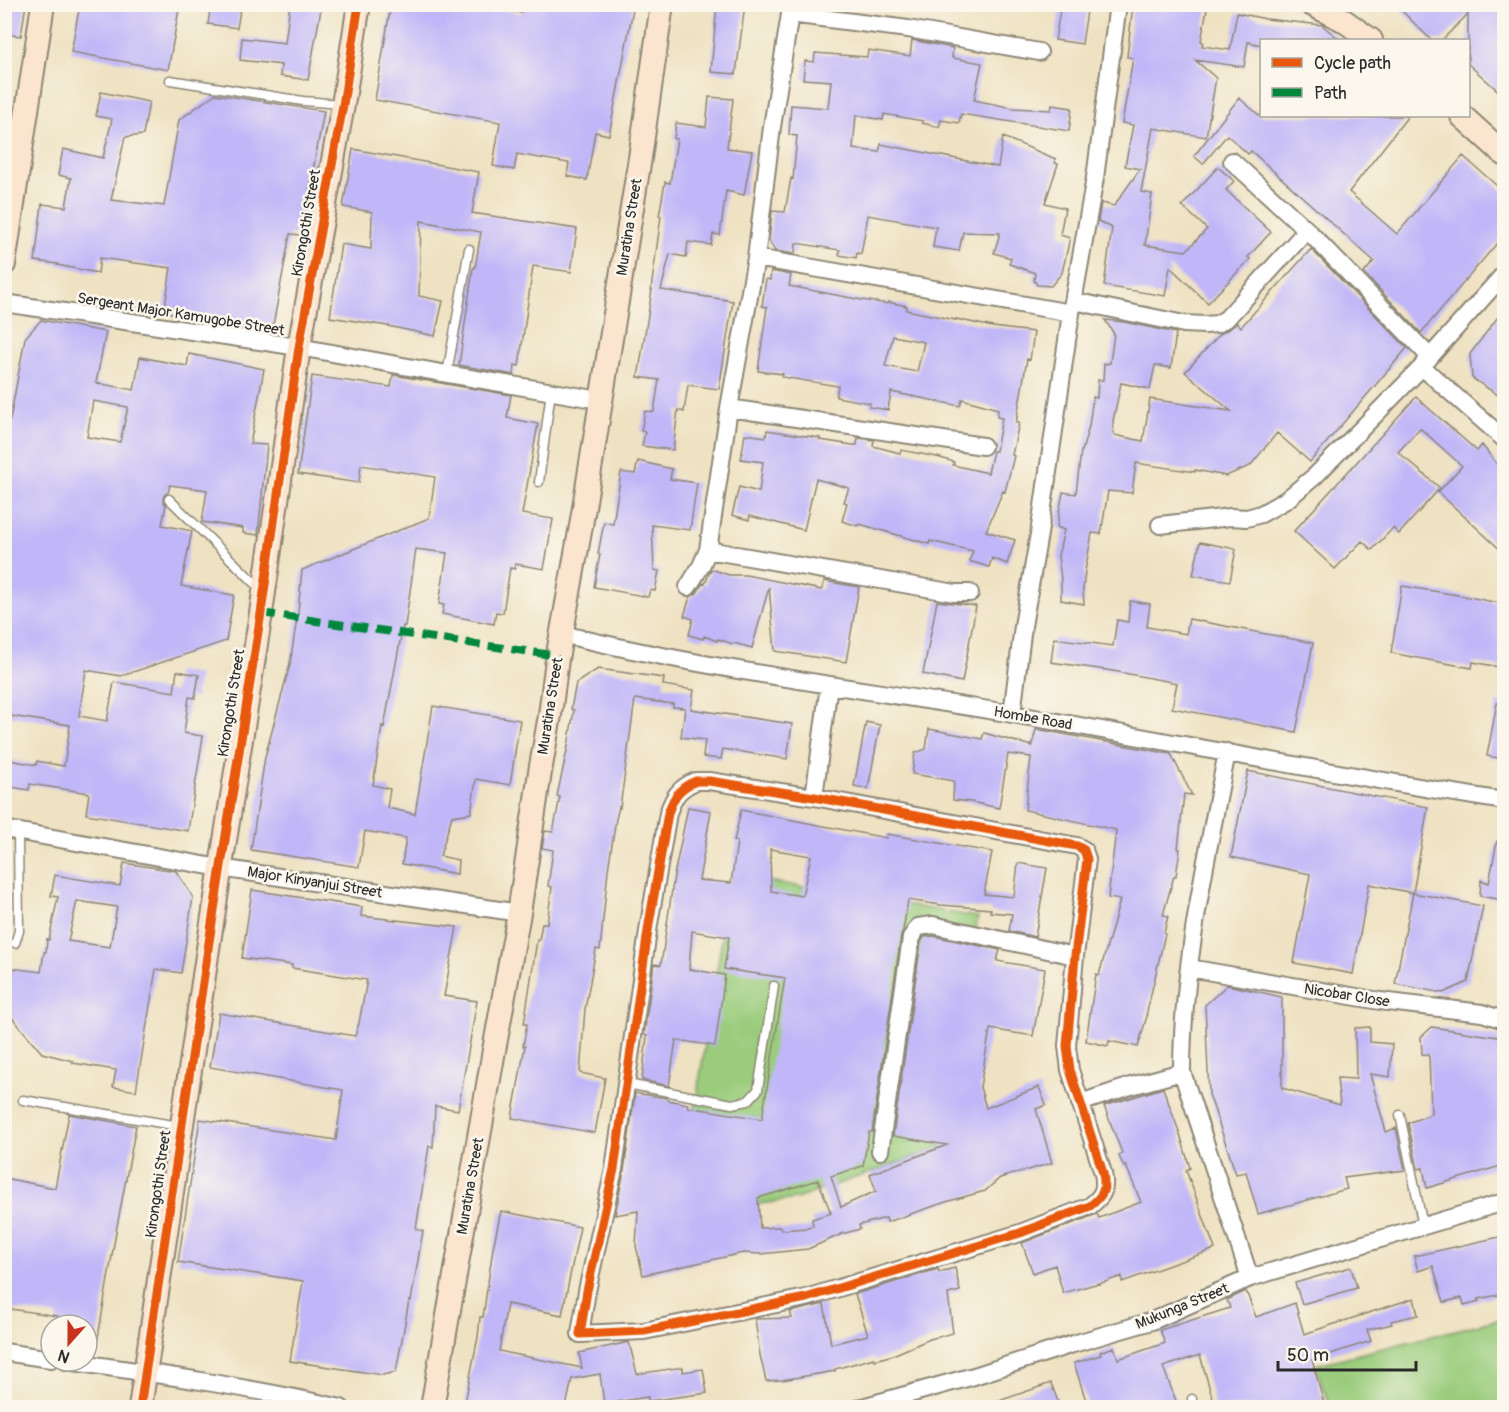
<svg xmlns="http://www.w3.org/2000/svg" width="1509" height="1412" viewBox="0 0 1509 1412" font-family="Pangolin,sans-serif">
<rect width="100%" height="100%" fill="#fbf7ec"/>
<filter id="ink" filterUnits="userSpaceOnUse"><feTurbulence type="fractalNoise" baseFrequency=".0167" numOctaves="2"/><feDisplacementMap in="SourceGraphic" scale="12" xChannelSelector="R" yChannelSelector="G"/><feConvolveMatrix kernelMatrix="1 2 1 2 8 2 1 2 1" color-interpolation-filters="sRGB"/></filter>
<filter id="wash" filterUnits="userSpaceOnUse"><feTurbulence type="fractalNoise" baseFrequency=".008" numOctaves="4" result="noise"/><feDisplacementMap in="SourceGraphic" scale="24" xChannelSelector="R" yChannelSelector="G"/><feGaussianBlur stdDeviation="1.35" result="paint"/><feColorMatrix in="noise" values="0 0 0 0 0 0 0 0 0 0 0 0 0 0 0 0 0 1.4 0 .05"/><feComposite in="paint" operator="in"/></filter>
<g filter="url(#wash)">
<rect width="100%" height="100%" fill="#efe2c2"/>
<!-- green -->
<path fill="#9acc7b" stroke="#627c53" stroke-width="1.5" d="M 732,875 L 978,917 L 959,1025 L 940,1148 L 796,1199 L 678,1215 Z
M 1504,1318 L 1504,1407 L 1363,1408 L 1329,1403 L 1315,1365 Z"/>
<g id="blocks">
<!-- building -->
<path fill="#c0b6f8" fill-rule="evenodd" d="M 4,4 L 26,4 L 21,36 L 4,34 Z
M 80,4 L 180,4 L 168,70 L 71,52 Z
M 211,4 L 241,4 L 237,28 L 208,24 Z
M 290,4 L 322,4 L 308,80 L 280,76 L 281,65 L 240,60 L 242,38 L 285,43 Z
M 391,4 L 468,4 L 521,13 L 522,4 L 634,4 L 609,135 L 595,132 L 587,180 L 567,176 L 569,163 L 517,154 L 514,170 L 493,166 L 500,122 L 375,100 Z
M 717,4 L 745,4 L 736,74 L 711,72 Z
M 1061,4 L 1088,4 L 1082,44 L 1055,40 Z
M 1133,4 L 1208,4 L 1201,41 L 1203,42 L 1202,46 L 1230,50 L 1237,13 L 1266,19 L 1322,25 L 1340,40 L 1262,40 L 1262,45 L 1248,42 L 1244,67 L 1195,60 L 1216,78 L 1206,137 L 1153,128 L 1141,192 L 1152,194 L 1145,245 L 1186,251 L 1207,229 L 1182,206 L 1218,167 L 1234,181 L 1226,190 L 1271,232 L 1248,257 L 1250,259 L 1208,303 L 1170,267 L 1165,296 L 1104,286 L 1112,228 L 1098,221 L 1101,203 L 1114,206 L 1140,169 L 1125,166 L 1133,125 L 1122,123 L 1133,58 L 1127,57 Z
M 1395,4 L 1504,4 L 1504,96 L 1468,64 L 1468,14 L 1442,40 L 1431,40 Z
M 912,40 L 953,48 L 952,58 L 982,63 L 974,100 L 1013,108 L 1051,110 L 1052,105 L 1072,108 L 1069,131 L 961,114 L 959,123 L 941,120 L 939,127 L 922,123 L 923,121 L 884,114 L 883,120 L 856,115 L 853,149 L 879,152 L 881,144 L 998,167 L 1003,137 L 1056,159 L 1055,163 L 1058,164 L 1045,203 L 1065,208 L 1060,235 L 1070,238 L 1062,273 L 1051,286 L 1037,285 L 1034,280 L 1035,273 L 1009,264 L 1011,258 L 994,253 L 1000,233 L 963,232 L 959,251 L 933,247 L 936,227 L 868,215 L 861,254 L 857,253 L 856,258 L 839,255 L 840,250 L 796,243 L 795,254 L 775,251 L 769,241 L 772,211 L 785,212 L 791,178 L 793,179 L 797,136 L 789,135 L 791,105 L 828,108 L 831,81 L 803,79 L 805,61 L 814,62 L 815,53 L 867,57 L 868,50 L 910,56 Z
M 101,92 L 149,102 L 143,135 L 125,137 L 111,200 L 164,206 L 179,120 L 215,94 L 324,111 L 301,235 L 290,234 L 272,331 L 164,312 L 171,268 L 100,258 L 98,273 L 57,265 L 58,264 L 35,261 L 42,204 L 66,207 L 71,178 L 58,175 L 63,149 L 103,158 L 112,119 L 96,116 Z
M 709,97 L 733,99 L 727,148 L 752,151 L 744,195 L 726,191 L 720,235 L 713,234 L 711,245 L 688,242 L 686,257 L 670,254 L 661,290 L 733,301 L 719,389 L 688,385 L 684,412 L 678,410 L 673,450 L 642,446 L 645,432 L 641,431 L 645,411 L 654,412 L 659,380 L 638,377 L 652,290 L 651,290 L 661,216 L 659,216 L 665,182 L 670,183 L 677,139 L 674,139 L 676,123 L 706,127 Z
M 1239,98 L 1260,116 L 1408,116 L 1349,192 L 1397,234 L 1463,156 L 1504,192 L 1504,235 L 1421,333 L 1364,273 L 1374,261 L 1251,151 L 1248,154 L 1227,135 L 1203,164 L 1194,156 Z
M 353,149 L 479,172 L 472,213 L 577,229 L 571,272 L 533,266 L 519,366 L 515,365 L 514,375 L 459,365 L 473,268 L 475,268 L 481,232 L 421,221 L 419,296 L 443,301 L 435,336 L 388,326 L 330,317 L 341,244 L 371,249 L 372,212 L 343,207 Z
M 1311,249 L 1407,348 L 1310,462 L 1277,433 L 1250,466 L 1226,476 L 1195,470 L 1195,472 L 1136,463 L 1132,493 L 1108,491 L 1101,534 L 1092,533 L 1085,571 L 1083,589 L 1084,604 L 1061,600 L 1061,579 L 1058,556 L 1064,530 L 1057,527 L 1059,513 L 1063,492 L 1076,494 L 1081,451 L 1082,451 L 1089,426 L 1093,397 L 1097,398 L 1098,380 L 1103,380 L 1104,364 L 1110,363 L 1114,334 L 1105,320 L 1124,322 L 1176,333 L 1171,368 L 1155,365 L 1150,389 L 1121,383 L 1113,421 L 1114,435 L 1143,441 L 1150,399 L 1231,411 L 1185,372 L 1220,334 L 1232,327 L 1237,323 L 1241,327 Z
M 771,271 L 791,275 L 789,286 L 862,300 L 888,304 L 888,302 L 907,306 L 906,310 L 956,320 L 956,319 L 993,327 L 1034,332 L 1030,360 L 1027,359 L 1016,423 L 1019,423 L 1012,455 L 1014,456 L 1005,492 L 1003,491 L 986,531 L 1015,540 L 1007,564 L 992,558 L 989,567 L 969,561 L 973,551 L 930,541 L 929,544 L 859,524 L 858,526 L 842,521 L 847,503 L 844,502 L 849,488 L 816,479 L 804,530 L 750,516 L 749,520 L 732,515 L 739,487 L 759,492 L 763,462 L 741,459 L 745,434 L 766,437 L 767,430 L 820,438 L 820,440 L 853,445 L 857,445 L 858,438 L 874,440 L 873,446 L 900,453 L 901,450 L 937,457 L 954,462 L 953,465 L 988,473 L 993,451 L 996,451 L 1002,418 L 997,417 L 998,409 L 962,399 L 960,406 L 891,392 L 888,410 L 869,407 L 870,403 L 836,397 L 838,386 L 782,377 L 783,374 L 758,371 L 767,307 L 762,306 L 766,279 L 770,280 ZM 893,336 L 924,342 L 917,372 L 885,366 Z
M 1504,309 L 1504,399 L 1472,378 L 1470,354 Z
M 41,320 L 106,332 L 96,383 L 134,390 L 140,357 L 187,366 L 189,354 L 264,369 L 250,444 L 267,445 L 258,535 L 243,533 L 243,528 L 202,522 L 207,490 L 170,485 L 168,493 L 165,494 L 163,498 L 163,501 L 166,505 L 162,525 L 192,531 L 181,586 L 234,595 L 226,641 L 121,676 L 86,670 L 79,716 L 107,721 L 114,682 L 174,692 L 177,671 L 199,675 L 195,698 L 189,697 L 184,733 L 203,736 L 188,831 L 86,814 L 89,793 L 30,784 L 29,790 L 4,786 L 4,759 L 36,765 L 37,761 L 64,766 L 70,725 L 4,715 L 4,420 L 10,420 L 25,338 ZM 93,401 L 128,407 L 120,442 L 87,437 Z
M 393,375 L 511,395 L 507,418 L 538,424 L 522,514 L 553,519 L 544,569 L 515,564 L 515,569 L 510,568 L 503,613 L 496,612 L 494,624 L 442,614 L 444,605 L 439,604 L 447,553 L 416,549 L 405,626 L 403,626 L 384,727 L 382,726 L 373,785 L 390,789 L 387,808 L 415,814 L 433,706 L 520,720 L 510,785 L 476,779 L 471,813 L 452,816 L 440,856 L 458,860 L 457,874 L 402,864 L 406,838 L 365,831 L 359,867 L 251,850 L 265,757 L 290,664 L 298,612 L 302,570 L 429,518 L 435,477 L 361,465 L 359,483 L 298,474 L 312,376 L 391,387 Z
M 1416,397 L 1477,451 L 1482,445 L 1504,473 L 1504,553 L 1438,492 L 1462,466 L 1420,428 L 1398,452 L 1440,488 L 1399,534 L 1393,528 L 1372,550 L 1362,541 L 1335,569 L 1294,531 Z
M 638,461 L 672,469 L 670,479 L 697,483 L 690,530 L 652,525 L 654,570 L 659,571 L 655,591 L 650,590 L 648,597 L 594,587 L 600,554 L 598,554 L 604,522 L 613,524 L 621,472 L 635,474 Z
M 1200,542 L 1236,549 L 1230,581 L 1193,575 Z
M 711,569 L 729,575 L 746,575 L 822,590 L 824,581 L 859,587 L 846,662 L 775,651 L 769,587 L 752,648 L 734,643 L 733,644 L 718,639 L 717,641 L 704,636 L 703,639 L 689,635 L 693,619 L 684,616 L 690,597 L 697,593 L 703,583 L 705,584 Z
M 1402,586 L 1464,596 L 1504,604 L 1504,668 L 1473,662 L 1472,668 L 1391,653 Z
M 937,601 L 976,606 L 962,682 L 923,674 Z
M 1130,601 L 1150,604 L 1147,627 L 1186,634 L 1189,619 L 1313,643 L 1296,732 L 1172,708 L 1177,683 L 1113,671 L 1051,662 L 1054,638 L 1113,646 L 1117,620 L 1128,622 Z
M 598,669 L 664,678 L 663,685 L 694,690 L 691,709 L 792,724 L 787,759 L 723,749 L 721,759 L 703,757 L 705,740 L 681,737 L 685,708 L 673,707 L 673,704 L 635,699 L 620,808 L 619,807 L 616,819 L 608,870 L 600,950 L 596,949 L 585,1009 L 580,1073 L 605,1078 L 595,1133 L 512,1118 L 525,1046 L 523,1046 L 527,1024 L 524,1024 L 537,940 L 539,940 L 542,923 L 547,923 L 552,887 L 548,886 L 553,850 L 542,848 L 545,831 L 553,832 L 560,797 L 557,796 L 568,746 L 574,710 L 571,709 L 576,683 Z
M 1497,703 L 1504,704 L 1504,759 L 1487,756 Z
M 866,722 L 880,725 L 868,789 L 854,786 Z
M 929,729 L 982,739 L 984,733 L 1032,746 L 1036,729 L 1171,754 L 1192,795 L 1184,794 L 1178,849 L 1180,849 L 1176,876 L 1174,876 L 1163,915 L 1168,916 L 1164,933 L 1165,934 L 1146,1016 L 1147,1016 L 1138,1047 L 1109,1041 L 1108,1046 L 1086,1041 L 1096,974 L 1099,975 L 1120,900 L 1108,898 L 1116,830 L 1025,810 L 1031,757 L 1008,754 L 999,808 L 971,802 L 953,800 L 954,781 L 912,774 L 915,753 L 926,749 Z
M 1248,771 L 1428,807 L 1413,893 L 1369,884 L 1353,974 L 1294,963 L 1310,874 L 1231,857 Z
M 688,807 L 711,811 L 699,880 L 731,883 L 737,842 L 734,841 L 741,810 L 886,838 L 887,834 L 992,852 L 984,894 L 1014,897 L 1018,863 L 1047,868 L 1035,937 L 1009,931 L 1012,914 L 990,912 L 991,909 L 941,905 L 908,900 L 903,931 L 901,936 L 872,1132 L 869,1132 L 863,1166 L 831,1176 L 841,1207 L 876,1191 L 870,1174 L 947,1145 L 893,1136 L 921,942 L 924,937 L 933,936 L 1000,950 L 997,961 L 1045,969 L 1033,1036 L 990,1029 L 980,1087 L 986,1108 L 1039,1087 L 1046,1105 L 1036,1109 L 1052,1163 L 1000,1178 L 985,1191 L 949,1201 L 887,1222 L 886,1218 L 859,1225 L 860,1229 L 842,1234 L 808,1249 L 761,1254 L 743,1253 L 643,1275 L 636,1246 L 638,1211 L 615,1215 L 624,1171 L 635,1093 L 667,1098 L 667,1100 L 688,1104 L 687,1107 L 762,1119 L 785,978 L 724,969 L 729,937 L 692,931 L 689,969 L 725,975 L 715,1046 L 676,1040 L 669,1086 L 642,1080 L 647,1036 L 644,1035 L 654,964 L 661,965 L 674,876 ZM 770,849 L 811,856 L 802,896 L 771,891 ZM 818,1180 L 831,1213 L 812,1219 L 813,1226 L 807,1227 L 807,1228 L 781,1230 L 780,1227 L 760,1228 L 758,1198 Z
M 1497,841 L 1504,842 L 1504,900 L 1480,896 L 1481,880 L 1489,883 Z
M 124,863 L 176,871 L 193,897 L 181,973 L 156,969 L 136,1091 L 113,1087 L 116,1070 L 73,1063 L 73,1061 L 42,1053 L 4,1008 L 4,967 L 41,972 L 44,952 L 46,952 L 47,939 L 49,940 L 58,897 L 51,896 L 55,875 L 120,886 ZM 77,901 L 117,907 L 110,947 L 68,941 Z
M 252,890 L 362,907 L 361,916 L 457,927 L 444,996 L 477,1001 L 458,1110 L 435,1106 L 433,1147 L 429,1146 L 416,1229 L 423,1231 L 411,1301 L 409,1301 L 396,1372 L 383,1375 L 290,1361 L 303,1281 L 178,1262 L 200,1119 L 336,1140 L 343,1090 L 210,1067 L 219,1013 L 355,1036 L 359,1023 L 367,980 L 292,968 L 292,965 L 242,958 Z
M 1413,893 L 1483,906 L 1468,982 L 1443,993 L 1395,984 Z
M 1227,985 L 1282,997 L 1282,1088 L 1340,1105 L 1337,1078 L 1356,1079 L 1355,1028 L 1370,1027 L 1370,1042 L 1392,1044 L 1390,1077 L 1370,1074 L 1386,1132 L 1396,1128 L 1405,1170 L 1344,1178 L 1347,1189 L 1258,1214 L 1246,1172 L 1236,1174 L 1209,1094 L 1205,1005 Z
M 1432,1027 L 1504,1038 L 1504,1063 L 1500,1088 L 1504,1086 L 1504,1165 L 1427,1188 L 1423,1168 L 1418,1169 L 1408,1123 L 1431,1114 L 1429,1055 L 1422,1054 L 1421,1037 Z
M 1163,1088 L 1180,1134 L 1190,1168 L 1186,1170 L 1215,1249 L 1122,1282 L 1122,1276 L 1099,1284 L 1099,1283 L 1063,1293 L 1055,1265 L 1033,1273 L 1022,1243 L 1097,1214 L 1099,1218 L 1141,1202 L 1126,1166 L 1124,1167 L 1119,1156 L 1122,1153 L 1104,1106 Z
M 69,1114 L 136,1126 L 116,1232 L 95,1355 L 87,1353 L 87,1325 L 56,1325 L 58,1316 L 4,1308 L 4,1214 L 8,1196 L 4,1195 L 4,1178 L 55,1188 Z
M 501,1211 L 580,1227 L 562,1315 L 507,1304 L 499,1351 L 582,1368 L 579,1353 L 629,1342 L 637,1374 L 683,1367 L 683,1372 L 703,1369 L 707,1393 L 648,1401 L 648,1397 L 604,1404 L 600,1374 L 572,1379 L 566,1407 L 464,1407 L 478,1337 L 480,1317 L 483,1317 L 493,1248 Z
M 1504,1236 L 1504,1294 L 1478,1299 L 1479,1301 L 1464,1305 L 1462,1298 L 1444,1302 L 1433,1266 L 1418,1271 L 1414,1256 Z
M 1351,1267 L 1357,1288 L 1302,1304 L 1295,1283 Z
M 955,1268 L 960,1291 L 948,1294 L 953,1333 L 930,1339 L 893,1355 L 875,1360 L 874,1358 L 835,1369 L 835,1371 L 782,1380 L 766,1381 L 760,1355 L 755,1319 L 792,1318 L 790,1312 L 824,1304 L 831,1344 L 868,1335 L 855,1294 L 938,1269 L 939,1272 Z
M 1246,1291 L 1256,1317 L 1295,1303 L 1304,1334 L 1414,1298 L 1418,1315 L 1391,1321 L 1392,1324 L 1367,1330 L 1371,1341 L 1312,1360 L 1325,1407 L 1215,1407 L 1200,1355 L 1163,1367 L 1178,1406 L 1088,1407 L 1074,1363 L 1101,1355 L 1100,1352 L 1114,1347 L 1118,1359 L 1165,1343 L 1160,1330 L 1230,1308 L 1227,1300 Z
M 1051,1383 L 1060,1407 L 987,1407 L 987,1405 Z"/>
</g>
</g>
<g filter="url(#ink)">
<use href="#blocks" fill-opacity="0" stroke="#8d8676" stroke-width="1.5"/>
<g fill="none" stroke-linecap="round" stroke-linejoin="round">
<!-- lane casing -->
<g stroke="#8d8676" stroke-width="11">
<path id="lane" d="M 170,80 L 303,101 L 341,104
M 447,374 L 469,249
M 539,482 L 551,391
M 169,499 L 262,590
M 15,943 L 19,931 L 18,832
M 627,1084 L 732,1104 L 748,1101 L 758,1090 L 774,986
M 23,1100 L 179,1126
M 1400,1115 L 1423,1226
M 1192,1399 L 1192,1408"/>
</g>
<!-- street casing -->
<g stroke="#8d8676" stroke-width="20">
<path id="street" d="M 790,14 L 908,29 L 1039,52
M 1232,161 L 1307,230 L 1430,357
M 756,258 L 1071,313
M 1074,301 L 1184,324 L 1205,325 L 1217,324 L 1227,318 L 1307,230
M 4,303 L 299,347 L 447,374 L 600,400
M 1422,367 L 1504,439
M 729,408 L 983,446
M 1160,525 L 1231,517 L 1247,518 L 1261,514 L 1286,500 L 1315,476 L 1422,367 L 1430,357 L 1504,274
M 708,550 L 955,593 L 970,593
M 688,587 L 701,566 L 708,550 L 729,408 L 756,258 L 772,127 L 790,14 L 791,4
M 562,634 C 708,670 858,688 1007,713 C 1173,742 1338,775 1504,801
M 1012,714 L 1023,626 L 1039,534 L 1071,313 L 1095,178 L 1118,4
M 1227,752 C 1207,857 1182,965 1182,1072 L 1250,1278
M 696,781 L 709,781 L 814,797 L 1077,846 L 1084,850 L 1087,859 L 1075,956 L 1067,1046 L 1070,1070 L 1103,1173 C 1106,1189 1104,1195 1090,1206 L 1020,1233 L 806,1298 L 644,1331 L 580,1334 L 587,1291 L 614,1169 L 649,924 L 668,813 C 674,796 679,788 696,781 Z
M 814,797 L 829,685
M 4,829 L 220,868 L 519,913
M 1189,968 L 1380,1001 L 1482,1013 L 1504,1020
M 1080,1103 L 1131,1086 L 1182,1072
M 880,1151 L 911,938 L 918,927 L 933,925 L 1075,956
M 4,1352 L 51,1359
M 66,1361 C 158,1374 250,1387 341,1408
M 859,1408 L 974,1376 L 1073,1344 L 1152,1321 L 1250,1278 L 1504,1202"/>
</g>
<!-- secondary casing -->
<g stroke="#8d8676" stroke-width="26">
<path id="secondary" d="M 1311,4 L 1343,20 L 1371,40
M 1462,116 L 1504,154
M 4,264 L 43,4
M 140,1408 L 209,942 L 261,613 L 299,347 L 343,105 L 359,4
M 432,1408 L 493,1056 L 519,913 L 540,772 L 550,715 L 557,659 L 581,526 L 640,158 L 662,4"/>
</g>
<!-- lane -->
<use href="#lane" stroke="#fff" stroke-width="8"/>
<!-- street -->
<use href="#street" stroke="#fff" stroke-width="16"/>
<!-- secondary -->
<use href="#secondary" stroke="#fce5cf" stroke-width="22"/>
<!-- quiet -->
<path stroke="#00873e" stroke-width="8" stroke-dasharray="15 8" stroke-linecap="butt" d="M 261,613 L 552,655 L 557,659"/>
<!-- cycleway casing -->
<g stroke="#fbf7ec" stroke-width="13">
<path id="cycleway" d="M 696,781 L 709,781 L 814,797 L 1077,846 L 1084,850 L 1087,859 L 1075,956 L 1067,1046 L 1070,1070 L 1103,1173 C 1106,1189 1104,1195 1090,1206 L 1020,1233 L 806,1298 L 644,1331 L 580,1334 L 587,1291 L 614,1169 L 649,924 L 668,813 C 674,796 679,788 696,781 Z
M 140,1408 L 209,942 L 261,613 L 299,347 L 343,105 L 359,4"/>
</g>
<!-- cycleway -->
<use href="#cycleway" stroke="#e8590c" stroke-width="9"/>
</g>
</g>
<g text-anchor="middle" stroke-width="5" stroke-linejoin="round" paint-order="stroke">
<!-- street labels -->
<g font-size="15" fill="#2b2b2b" stroke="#fbf7ec">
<text transform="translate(306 223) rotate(-80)" y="5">Kirongothi Street</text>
<text transform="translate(629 227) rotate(-81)" y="5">Muratina Street</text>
<text transform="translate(181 314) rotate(9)" y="5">Sergeant Major Kamugobe Street</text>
<text transform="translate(231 703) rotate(-81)" y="5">Kirongothi Street</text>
<text transform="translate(550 706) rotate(-81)" y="5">Muratina Street</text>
<text transform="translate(1033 718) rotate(10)" y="5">Hombe Road</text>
<text transform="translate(315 882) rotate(9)" y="5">Major Kinyanjui Street</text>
<text transform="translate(1347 995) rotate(9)" y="5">Nicobar Close</text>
<text transform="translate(158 1184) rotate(-82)" y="5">Kirongothi Street</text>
<text transform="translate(470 1186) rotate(-80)" y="5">Muratina Street</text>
<text transform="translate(1182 1306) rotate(-22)" y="5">Mukunga Street</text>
</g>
</g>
<!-- margin -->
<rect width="1509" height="1412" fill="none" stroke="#fbf7ec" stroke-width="24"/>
<!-- legend -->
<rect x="1260" y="39" width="210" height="78" fill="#fbf7ec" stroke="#a8a59f" stroke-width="1.5"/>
<rect x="1272" y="58" width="30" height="9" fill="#e8590c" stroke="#a8a59f" stroke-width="1.5"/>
<text x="1314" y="69" font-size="18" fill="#2b2b2b">Cycle path</text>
<rect x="1272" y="88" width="30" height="9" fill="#00873e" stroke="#a8a59f" stroke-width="1.5"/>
<text x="1314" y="99" font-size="18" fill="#2b2b2b">Path</text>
<!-- north arrow -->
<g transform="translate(69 1343) rotate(201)"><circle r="28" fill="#fbf7ec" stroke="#a8a59f" stroke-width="1.5"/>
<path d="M0-4.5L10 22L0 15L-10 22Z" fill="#c8321e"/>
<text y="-9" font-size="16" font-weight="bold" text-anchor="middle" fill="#2b2b2b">N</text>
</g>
<!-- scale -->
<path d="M1278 1361v9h138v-9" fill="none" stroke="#2b2b2b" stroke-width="3"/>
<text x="1287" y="1361" font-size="18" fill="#2b2b2b" stroke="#fbf7ec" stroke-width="4.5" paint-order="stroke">50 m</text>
</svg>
